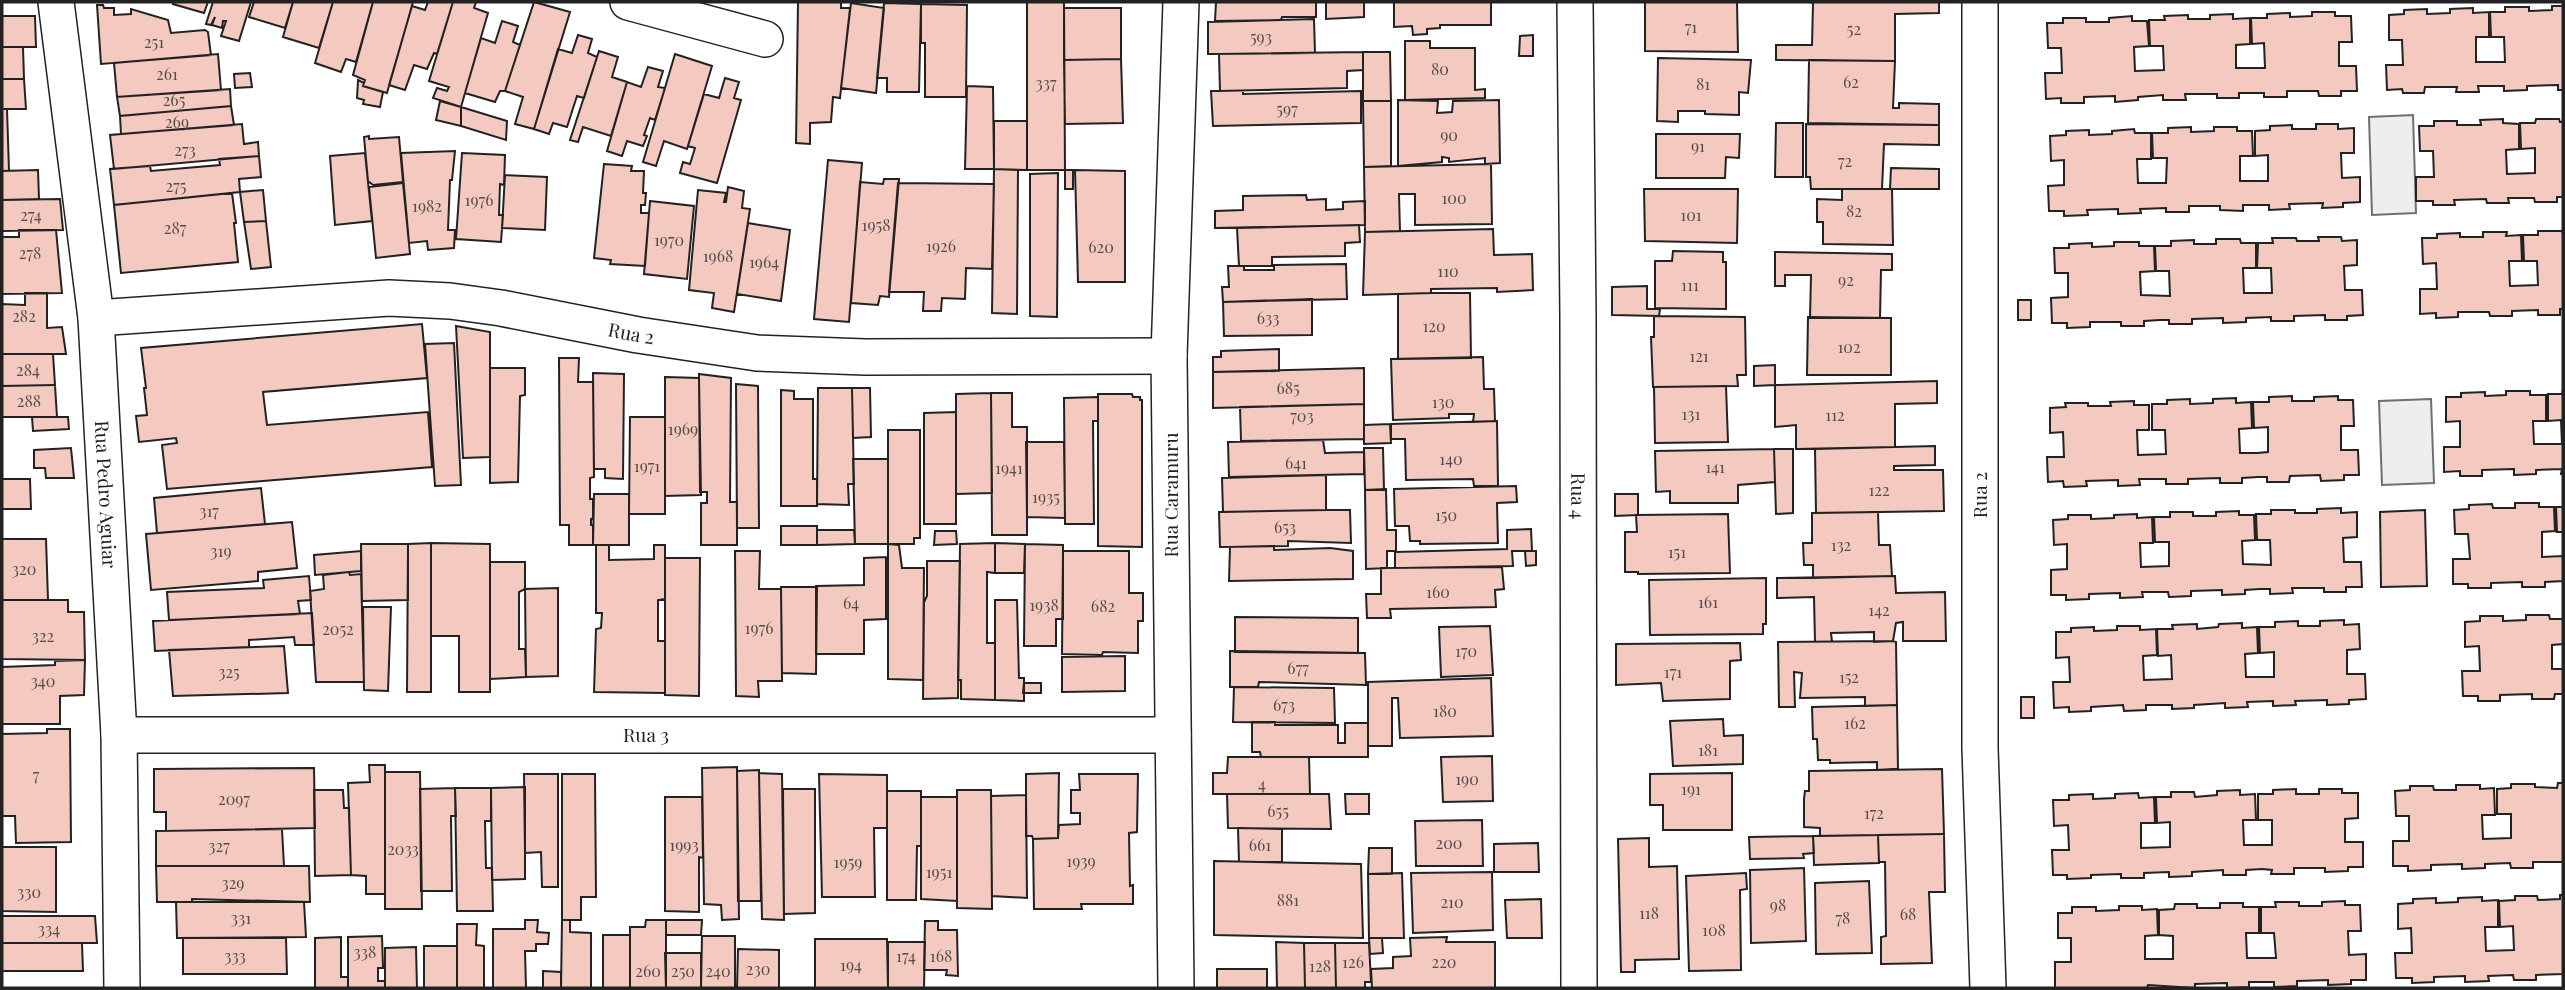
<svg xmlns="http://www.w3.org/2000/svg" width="2565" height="990" viewBox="0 0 2565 990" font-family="'Playfair Display',serif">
<rect width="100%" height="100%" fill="#fff"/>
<!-- green -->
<path fill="#eee" stroke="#6f6f6f" stroke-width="2" d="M 2413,115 L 2416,213 L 2372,215 L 2369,117 Z
M 2431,399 L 2434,483 L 2382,485 L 2379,401 Z"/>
<!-- building -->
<path fill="#f3c9c0" stroke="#222" stroke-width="2" d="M 174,2 L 213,2 L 208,2 L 204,13 L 173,4 Z
M 213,2 L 251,2 L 239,41 L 221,36 L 226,21 L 223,21 L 222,28 L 212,25 L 215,17 L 211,25 L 206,24 Z
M 254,2 L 293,2 L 285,28 L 249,17 Z
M 293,2 L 333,2 L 319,48 L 283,37 Z
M 333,2 L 373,2 L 356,62 L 346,59 L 341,72 L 315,63 Z
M 373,2 L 413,2 L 387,93 L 363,86 L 365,80 L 353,75 Z
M 428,2 L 453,2 L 437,54 L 434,53 L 427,69 L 414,65 L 405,90 L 389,85 L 412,6 L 425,10 Z
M 453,2 L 476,2 L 474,8 L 488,13 L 461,107 L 433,98 L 437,88 L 447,91 L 449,87 L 429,81 Z
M 534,2 L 570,12 L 534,129 L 515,124 L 523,97 L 505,91 Z
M 798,2 L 841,2 L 841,8 L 850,8 L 840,98 L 833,97 L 831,122 L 810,123 L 810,144 L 796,143 Z
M 1027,2 L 1064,2 L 1065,170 L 1027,170 Z
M 1216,2 L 1316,2 L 1316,17 L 1282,17 L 1281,20 L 1215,21 Z
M 1326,2 L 1364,2 L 1364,17 L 1326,19 Z
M 1394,2 L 1491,2 L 1491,25 L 1440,25 L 1440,28 L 1427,29 L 1427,34 L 1413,35 L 1412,26 L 1394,27 Z
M 1645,2 L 1737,2 L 1738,52 L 1645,51 Z
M 1809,2 L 1939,2 L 1939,13 L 1895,14 L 1895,61 L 1776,60 L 1776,45 L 1812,45 L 1813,3 Z
M 851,3 L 884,8 L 876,93 L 841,88 Z
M 884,3 L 921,4 L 919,92 L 887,92 L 887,78 L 877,78 Z
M 921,4 L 967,5 L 966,97 L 925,97 L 925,43 L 921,43 Z
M 97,5 L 103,5 L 104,8 L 114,8 L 114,15 L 131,14 L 131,9 L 168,20 L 171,33 L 205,30 L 208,32 L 211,55 L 101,64 Z
M 2552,6 L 2563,6 L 2563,90 L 2558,90 L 2558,85 L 2527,86 L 2527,90 L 2504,91 L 2504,86 L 2478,86 L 2479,92 L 2456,92 L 2457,87 L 2425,87 L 2424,93 L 2403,93 L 2402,89 L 2387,90 L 2386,65 L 2403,65 L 2402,40 L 2389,40 L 2389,15 L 2404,14 L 2404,10 L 2427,9 L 2427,14 L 2450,13 L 2450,9 L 2473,8 L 2473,13 L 2489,12 L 2489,37 L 2476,37 L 2476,62 L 2505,62 L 2504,37 L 2491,37 L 2490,12 L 2505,12 L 2505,7 L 2529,7 L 2529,11 L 2552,10 Z
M 1064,8 L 1121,8 L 1121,59 L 1064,60 Z
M 2312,12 L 2335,12 L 2335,16 L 2351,16 L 2352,42 L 2339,42 L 2339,66 L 2356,66 L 2357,91 L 2341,91 L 2341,96 L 2319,96 L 2318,91 L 2287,91 L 2287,97 L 2264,97 L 2264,93 L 2239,93 L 2239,98 L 2217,98 L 2217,94 L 2185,94 L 2186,100 L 2163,100 L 2163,95 L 2138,97 L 2138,100 L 2115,102 L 2115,96 L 2084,97 L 2084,103 L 2061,103 L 2061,98 L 2046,99 L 2045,73 L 2062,73 L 2061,48 L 2048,48 L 2047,23 L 2063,23 L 2063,18 L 2086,18 L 2086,22 L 2109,22 L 2109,18 L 2132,16 L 2132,21 L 2147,21 L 2149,46 L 2134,47 L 2135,71 L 2164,70 L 2163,46 L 2150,46 L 2149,20 L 2165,20 L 2164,16 L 2188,15 L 2188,19 L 2210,19 L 2210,15 L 2233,14 L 2233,19 L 2250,18 L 2250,44 L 2236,45 L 2236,68 L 2265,68 L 2264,43 L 2252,44 L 2251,18 L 2267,18 L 2267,14 L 2290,13 L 2290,17 L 2312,16 Z
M 2,16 L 35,16 L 36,47 L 2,47 Z
M 1314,19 L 1315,53 L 1208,54 L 1208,22 Z
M 502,21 L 518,26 L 513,42 L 520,45 L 505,91 L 500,91 L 495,102 L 465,93 L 481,38 L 495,43 Z
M 578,35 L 592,39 L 588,53 L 597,57 L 584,98 L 577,96 L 567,127 L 553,123 L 549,134 L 534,129 L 558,49 L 572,53 Z
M 1533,35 L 1533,56 L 1519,56 L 1520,36 Z
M 1405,41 L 1430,41 L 1430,48 L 1475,48 L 1475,90 L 1485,89 L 1485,98 L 1405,100 Z
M 2,47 L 23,47 L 24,79 L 2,79 Z
M 599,51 L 618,57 L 612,77 L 627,82 L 611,136 L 583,127 L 578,142 L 570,140 Z
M 1363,52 L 1363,70 L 1347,71 L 1347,88 L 1220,91 L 1219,54 Z
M 1363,52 L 1390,52 L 1391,101 L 1363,101 Z
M 218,54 L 221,90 L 117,97 L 114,63 Z
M 675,54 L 712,66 L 687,149 L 664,141 L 656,166 L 643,162 Z
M 1658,58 L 1751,60 L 1748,93 L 1739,92 L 1739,115 L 1705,114 L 1705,111 L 1678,111 L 1678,122 L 1657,121 Z
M 1121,59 L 1123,123 L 1065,124 L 1064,60 Z
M 1809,60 L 1895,61 L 1893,108 L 1899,108 L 1899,103 L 1939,104 L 1939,125 L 1808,123 Z
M 648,67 L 663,71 L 658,87 L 665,88 L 655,120 L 650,118 L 644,135 L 647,136 L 643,146 L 627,141 L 622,156 L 607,151 L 627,82 L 641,87 Z
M 250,73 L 252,87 L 235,88 L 234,74 Z
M 725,78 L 739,82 L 734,98 L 741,100 L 717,183 L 680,173 L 683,162 L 690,164 L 695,148 L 688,146 L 704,94 L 719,98 Z
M 2,79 L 24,79 L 26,109 L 2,109 Z
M 358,80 L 364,83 L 363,86 L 383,92 L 380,107 L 363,104 L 364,100 L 357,98 Z
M 967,86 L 993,87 L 994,169 L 965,169 Z
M 230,89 L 231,106 L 120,116 L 117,97 Z
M 1211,91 L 1243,91 L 1243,94 L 1361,91 L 1361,123 L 1213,126 Z
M 1398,100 L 1438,101 L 1437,113 L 1452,112 L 1453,101 L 1499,100 L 1500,163 L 1485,164 L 1485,158 L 1449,162 L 1449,158 L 1442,157 L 1442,162 L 1398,166 Z
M 440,101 L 461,107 L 461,126 L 436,120 Z
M 1363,101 L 1391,101 L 1391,166 L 1364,167 Z
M 231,106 L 234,125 L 121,134 L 120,116 Z
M 461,107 L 507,121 L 506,140 L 461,126 Z
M 2,109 L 7,109 L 9,171 L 2,171 Z
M 2503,119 L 2503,123 L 2519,124 L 2519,149 L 2506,150 L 2507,174 L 2535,173 L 2535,148 L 2521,149 L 2520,123 L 2535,123 L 2536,119 L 2559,119 L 2560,122 L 2563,122 L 2563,197 L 2557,197 L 2557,202 L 2535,202 L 2534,198 L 2508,198 L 2509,203 L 2487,203 L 2486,199 L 2454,200 L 2455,205 L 2433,205 L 2433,201 L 2416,201 L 2416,177 L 2434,177 L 2433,151 L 2420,151 L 2419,126 L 2434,126 L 2434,121 L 2457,121 L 2457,125 L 2481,125 L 2480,120 Z
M 994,121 L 1027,121 L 1027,170 L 994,169 Z
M 1776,123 L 1803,123 L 1803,177 L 1775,177 Z
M 242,124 L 244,144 L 258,142 L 259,156 L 114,169 L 110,135 Z
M 1806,124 L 1939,125 L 1939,145 L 1884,144 L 1882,189 L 1811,189 L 1810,177 L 1806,177 Z
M 2316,124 L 2338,124 L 2338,129 L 2354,128 L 2354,153 L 2341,153 L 2342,178 L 2360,177 L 2360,202 L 2343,203 L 2343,207 L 2322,208 L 2323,203 L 2289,204 L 2290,209 L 2269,210 L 2269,205 L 2243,205 L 2243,211 L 2220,210 L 2220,206 L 2189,206 L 2189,212 L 2166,212 L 2166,208 L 2140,209 L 2141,213 L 2118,214 L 2118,209 L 2087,210 L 2088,215 L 2064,216 L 2064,211 L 2049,211 L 2048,186 L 2064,185 L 2064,160 L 2051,161 L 2050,136 L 2066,135 L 2066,131 L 2089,130 L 2089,135 L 2112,134 L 2112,131 L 2134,129 L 2135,133 L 2151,133 L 2151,159 L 2137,159 L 2138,183 L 2166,183 L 2167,158 L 2153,158 L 2152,133 L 2168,133 L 2168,128 L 2191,127 L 2191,132 L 2214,131 L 2214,127 L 2237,127 L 2237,131 L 2252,131 L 2253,156 L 2240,156 L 2240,181 L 2268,181 L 2268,155 L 2255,156 L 2255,131 L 2270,130 L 2270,126 L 2292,125 L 2292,129 L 2316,129 Z
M 1656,134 L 1740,134 L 1739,158 L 1726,157 L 1725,178 L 1656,178 Z
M 369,136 L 369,139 L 399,137 L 403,182 L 373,185 L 368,181 L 364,137 Z
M 455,151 L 452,180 L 450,180 L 448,230 L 455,230 L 454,248 L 428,250 L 427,241 L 409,243 L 401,153 Z
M 365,153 L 372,221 L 335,225 L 330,156 Z
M 462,153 L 505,155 L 504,185 L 500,184 L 499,215 L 503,215 L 501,242 L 456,239 Z
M 259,156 L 261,177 L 239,179 L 240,192 L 114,205 L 110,169 L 150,166 L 151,171 L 220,165 L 219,159 Z
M 828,160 L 862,163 L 849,322 L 814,319 Z
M 604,164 L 632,166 L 631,171 L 644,171 L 643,193 L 646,193 L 645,205 L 641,205 L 641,213 L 649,213 L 645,266 L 610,264 L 611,260 L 594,258 Z
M 1491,164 L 1492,224 L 1415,225 L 1415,194 L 1399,194 L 1400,231 L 1365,232 L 1364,167 Z
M 1891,168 L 1939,169 L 1939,189 L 1890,189 Z
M 994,169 L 1018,170 L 1017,314 L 992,313 Z
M 38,170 L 39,199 L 2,200 L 2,171 Z
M 1065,170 L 1073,170 L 1073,189 L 1065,189 Z
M 1075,170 L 1125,171 L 1125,282 L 1078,282 Z
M 1058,173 L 1057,317 L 1030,316 L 1030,174 Z
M 505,175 L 547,177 L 545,230 L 502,228 Z
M 884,179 L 899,179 L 889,297 L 880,296 L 878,305 L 851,303 L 860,182 L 883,184 Z
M 403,183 L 410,254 L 376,258 L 369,187 Z
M 898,183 L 994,184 L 992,269 L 966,268 L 965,299 L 942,298 L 941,311 L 923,311 L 924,292 L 889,292 Z
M 728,187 L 744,191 L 742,208 L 750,209 L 734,312 L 712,308 L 714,293 L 689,290 L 698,190 L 726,193 L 724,202 L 726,202 Z
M 1644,189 L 1738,189 L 1737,243 L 1645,241 Z
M 1842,189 L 1892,189 L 1893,245 L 1823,244 L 1823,222 L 1817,222 L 1817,199 L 1842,200 Z
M 263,190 L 266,221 L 244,222 L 240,192 Z
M 232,193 L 236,223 L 234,223 L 238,262 L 121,273 L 114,205 Z
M 1306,195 L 1307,200 L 1326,199 L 1326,210 L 1343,209 L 1343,202 L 1365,201 L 1365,225 L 1215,228 L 1215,211 L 1243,210 L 1243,196 Z
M 60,199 L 63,230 L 2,231 L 2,200 Z
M 650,201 L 694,206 L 687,279 L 644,274 Z
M 266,221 L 271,267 L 251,269 L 244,222 Z
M 748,223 L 790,230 L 781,301 L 737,294 Z
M 1359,225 L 1360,242 L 1345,243 L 1345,256 L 1272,257 L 1272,266 L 1239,266 L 1237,228 Z
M 1493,229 L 1494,255 L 1532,254 L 1533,290 L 1497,292 L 1497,288 L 1431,289 L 1431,293 L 1363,295 L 1365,232 Z
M 19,230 L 56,230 L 62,293 L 2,294 L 2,237 L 19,237 Z
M 2538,231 L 2562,231 L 2563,234 L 2563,309 L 2560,309 L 2560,315 L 2538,315 L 2538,310 L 2512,311 L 2512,316 L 2490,316 L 2489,312 L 2458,312 L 2458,317 L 2436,318 L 2436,313 L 2420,314 L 2420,289 L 2437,289 L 2436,263 L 2423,264 L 2422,238 L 2437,238 L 2437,234 L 2460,233 L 2460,237 L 2483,237 L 2483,232 L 2507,232 L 2506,236 L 2521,235 L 2522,261 L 2509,261 L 2510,286 L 2538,285 L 2537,261 L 2524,261 L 2523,235 L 2538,235 Z
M 2318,237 L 2341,237 L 2342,241 L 2357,240 L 2357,265 L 2344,266 L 2345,290 L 2362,290 L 2363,315 L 2347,316 L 2347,320 L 2325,320 L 2325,315 L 2294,316 L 2294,321 L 2271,321 L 2271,317 L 2246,318 L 2246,322 L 2223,323 L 2223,318 L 2192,319 L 2192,324 L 2169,324 L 2169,320 L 2160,320 L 2144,321 L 2144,326 L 2121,326 L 2121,322 L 2090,322 L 2090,327 L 2067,328 L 2067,323 L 2052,323 L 2051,298 L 2068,297 L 2068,273 L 2055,273 L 2054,248 L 2069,248 L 2069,244 L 2092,243 L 2092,247 L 2114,246 L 2114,242 L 2139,242 L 2139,246 L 2154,246 L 2155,271 L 2140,272 L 2141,295 L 2170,296 L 2169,271 L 2156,271 L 2155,246 L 2171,246 L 2171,241 L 2194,240 L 2194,244 L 2216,244 L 2216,239 L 2240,239 L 2241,243 L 2256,243 L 2256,268 L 2243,268 L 2244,293 L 2272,293 L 2271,268 L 2257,268 L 2258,243 L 2273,243 L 2272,238 L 2296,238 L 2297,241 L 2319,241 Z
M 1673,251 L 1723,252 L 1723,262 L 1726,262 L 1726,309 L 1655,308 L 1655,261 L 1672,261 Z
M 1775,252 L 1892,254 L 1892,270 L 1881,270 L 1880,318 L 1810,318 L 1811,275 L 1785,275 L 1785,286 L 1775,286 Z
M 1346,264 L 1347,299 L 1223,302 L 1222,287 L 1229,287 L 1228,266 L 1244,266 L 1244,270 L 1274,270 L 1274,265 Z
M 1647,286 L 1647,309 L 1660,309 L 1659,316 L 1612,315 L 1612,287 Z
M 25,293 L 47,293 L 47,328 L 62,327 L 66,354 L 2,354 L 2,304 L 25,305 Z
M 1431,293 L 1470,293 L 1471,358 L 1398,359 L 1398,294 Z
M 1312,299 L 1312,335 L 1224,336 L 1223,302 Z
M 2018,300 L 2031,300 L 2031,320 L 2018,320 Z
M 1654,316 L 1745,317 L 1746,375 L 1737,375 L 1738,386 L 1653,387 L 1651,337 L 1654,337 Z
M 1808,317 L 1891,318 L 1891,375 L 1807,375 Z
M 422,324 L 427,378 L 263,392 L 267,425 L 428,412 L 432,467 L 167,489 L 162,445 L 177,443 L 176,438 L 139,442 L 136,416 L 147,415 L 144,388 L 146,388 L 141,348 Z
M 456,326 L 490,332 L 490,457 L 463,458 Z
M 454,343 L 461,485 L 435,486 L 425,344 Z
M 1279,349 L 1279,371 L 1213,372 L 1213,357 L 1221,357 L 1221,351 Z
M 2,354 L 53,354 L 55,385 L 2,386 Z
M 1483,357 L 1484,389 L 1494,389 L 1495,421 L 1473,422 L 1474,414 L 1449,414 L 1449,418 L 1393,420 L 1391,359 Z
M 559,358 L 579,358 L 578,382 L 593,382 L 594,477 L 590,478 L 590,499 L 593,499 L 593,518 L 591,519 L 591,525 L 593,525 L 593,545 L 569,545 L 569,525 L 560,525 Z
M 1775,365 L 1775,385 L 1754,386 L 1754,366 Z
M 490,368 L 525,368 L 525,395 L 520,396 L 518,482 L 490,483 Z
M 1364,368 L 1364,404 L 1213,408 L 1213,372 Z
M 593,373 L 624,374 L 623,479 L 605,478 L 605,469 L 594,469 Z
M 699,374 L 731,378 L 730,502 L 737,502 L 737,545 L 701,545 L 701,503 L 707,503 L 707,492 L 700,492 Z
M 665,377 L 699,378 L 701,495 L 665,496 Z
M 1937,381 L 1937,403 L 1895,404 L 1895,447 L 1796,449 L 1796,425 L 1775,427 L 1775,385 Z
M 736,384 L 758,386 L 759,528 L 737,528 Z
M 55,385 L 57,417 L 2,417 L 2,386 Z
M 1726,386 L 1728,442 L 1655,443 L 1654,387 Z
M 818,388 L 852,388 L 854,484 L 848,484 L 849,505 L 817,504 Z
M 852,388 L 870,388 L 871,437 L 853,438 Z
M 2563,389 L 2563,474 L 2561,474 L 2562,469 L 2536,470 L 2536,474 L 2514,475 L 2514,469 L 2482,470 L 2482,476 L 2460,476 L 2460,471 L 2444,472 L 2444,447 L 2460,447 L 2460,421 L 2446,422 L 2446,397 L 2461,397 L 2461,393 L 2485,392 L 2485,396 L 2506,395 L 2506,391 L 2530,391 L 2530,395 L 2546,395 L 2546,421 L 2533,421 L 2534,444 L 2562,444 L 2561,420 L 2548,421 L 2548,394 L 2562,394 Z
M 781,390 L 794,391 L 794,399 L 813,399 L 813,479 L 817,479 L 817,506 L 781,506 Z
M 991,393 L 1012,393 L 1012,427 L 1027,427 L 1027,535 L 992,535 Z
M 991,393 L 992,493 L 956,494 L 956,394 Z
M 1098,394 L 1132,394 L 1133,397 L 1140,397 L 1140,400 L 1142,400 L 1142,547 L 1098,546 Z
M 2292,396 L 2292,401 L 2314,401 L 2314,397 L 2338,396 L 2338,400 L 2353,400 L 2354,426 L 2341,426 L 2341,450 L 2358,450 L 2359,475 L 2344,475 L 2344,480 L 2321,481 L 2320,475 L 2290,476 L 2289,482 L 2267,482 L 2267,477 L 2258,477 L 2242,478 L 2242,483 L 2220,483 L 2220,478 L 2188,479 L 2188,484 L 2166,484 L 2166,479 L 2139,479 L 2140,485 L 2118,486 L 2118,480 L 2086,481 L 2087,486 L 2064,487 L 2063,481 L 2048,482 L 2047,457 L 2064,457 L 2063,432 L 2050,433 L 2050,408 L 2066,407 L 2065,403 L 2088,403 L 2088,406 L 2111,406 L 2110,402 L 2134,401 L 2134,405 L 2149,405 L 2149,430 L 2137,430 L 2138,455 L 2166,454 L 2165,430 L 2152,430 L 2152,404 L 2167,404 L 2167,400 L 2190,399 L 2190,404 L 2213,403 L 2213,399 L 2236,398 L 2236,403 L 2251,402 L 2252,428 L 2239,429 L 2240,453 L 2257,453 L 2268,452 L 2268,427 L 2254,428 L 2253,402 L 2269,402 L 2269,397 Z
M 1098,397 L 1098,421 L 1093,421 L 1094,524 L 1065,524 L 1064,398 Z
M 1364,404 L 1364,439 L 1241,441 L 1240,407 Z
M 956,412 L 956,524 L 924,524 L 924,413 Z
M 32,417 L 68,417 L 69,429 L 33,431 Z
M 630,417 L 665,417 L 665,514 L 629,514 Z
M 1497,421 L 1498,486 L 1474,486 L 1473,479 L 1406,480 L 1405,439 L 1391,439 L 1391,424 Z
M 1390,424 L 1391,443 L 1364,444 L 1364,425 Z
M 888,430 L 920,430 L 920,538 L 914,538 L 914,544 L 888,544 Z
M 1323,440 L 1325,453 L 1364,452 L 1364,474 L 1229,477 L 1228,442 Z
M 1026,442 L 1064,442 L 1065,518 L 1027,517 Z
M 1935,446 L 1935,465 L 1894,466 L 1894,470 L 1943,470 L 1944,511 L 1816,513 L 1815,449 Z
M 71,448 L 74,478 L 46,478 L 45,468 L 34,468 L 34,450 Z
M 1364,448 L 1383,448 L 1384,490 L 1365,490 Z
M 1774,449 L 1793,449 L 1793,513 L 1776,514 Z
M 1774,449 L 1775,482 L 1738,485 L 1738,503 L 1670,503 L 1670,491 L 1656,492 L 1655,451 Z
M 853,459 L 888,459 L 888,544 L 855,544 Z
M 1326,475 L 1326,510 L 1223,512 L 1222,478 Z
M 2,479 L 30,479 L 31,509 L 2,509 Z
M 1516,486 L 1517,502 L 1497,503 L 1498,543 L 1420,544 L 1420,541 L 1410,541 L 1409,526 L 1395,526 L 1394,489 Z
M 261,488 L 265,524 L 157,533 L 154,498 Z
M 1386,489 L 1387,530 L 1396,530 L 1396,552 L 1507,549 L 1507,530 L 1531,529 L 1532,551 L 1512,551 L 1513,566 L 1403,568 L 1395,568 L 1395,551 L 1387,551 L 1387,568 L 1366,569 L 1365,490 Z
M 594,494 L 629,494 L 629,545 L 593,545 Z
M 1615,494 L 1638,494 L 1638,515 L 1615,516 Z
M 2515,503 L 2539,503 L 2539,507 L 2554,507 L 2555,531 L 2542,532 L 2542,557 L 2563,556 L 2563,581 L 2545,582 L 2545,587 L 2522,587 L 2522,582 L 2491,583 L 2491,588 L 2468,588 L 2468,584 L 2453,584 L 2453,559 L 2470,559 L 2468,534 L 2455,534 L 2454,510 L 2469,509 L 2469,505 L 2492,504 L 2493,508 L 2515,508 Z
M 2556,507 L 2563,507 L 2563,532 L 2557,532 Z
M 2341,508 L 2341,513 L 2357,512 L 2357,537 L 2343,538 L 2344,562 L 2361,562 L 2362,587 L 2346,587 L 2346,592 L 2324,592 L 2324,588 L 2292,588 L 2293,593 L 2270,594 L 2270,589 L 2260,589 L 2245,590 L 2245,594 L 2222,595 L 2222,590 L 2191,591 L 2191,596 L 2169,597 L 2168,592 L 2142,592 L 2143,597 L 2120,598 L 2120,593 L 2089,594 L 2089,599 L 2066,600 L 2066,595 L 2051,595 L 2051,570 L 2067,569 L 2067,544 L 2054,545 L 2053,520 L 2068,519 L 2068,515 L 2091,515 L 2091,519 L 2114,518 L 2114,515 L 2137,514 L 2137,518 L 2152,517 L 2153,543 L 2140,543 L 2141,567 L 2169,566 L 2169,542 L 2155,542 L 2154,517 L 2170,517 L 2170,512 L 2193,512 L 2193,516 L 2216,516 L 2216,512 L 2239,511 L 2239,515 L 2254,515 L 2255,540 L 2242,541 L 2243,564 L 2271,565 L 2270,540 L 2257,540 L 2256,514 L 2271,514 L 2271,510 L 2295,510 L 2295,513 L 2317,513 L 2317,509 Z
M 1326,510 L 1350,510 L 1351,543 L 1288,541 L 1288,546 L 1220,547 L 1219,512 Z
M 2425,510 L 2427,586 L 2381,587 L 2380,512 Z
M 1878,512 L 1879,545 L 1890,545 L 1892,576 L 1813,578 L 1813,565 L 1804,565 L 1803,543 L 1812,543 L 1812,513 Z
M 1728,514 L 1730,573 L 1638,574 L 1638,572 L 1625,572 L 1625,532 L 1637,532 L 1636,515 Z
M 292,522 L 297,568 L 258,572 L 258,581 L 151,590 L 146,534 Z
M 781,526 L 817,526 L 817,545 L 781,545 Z
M 817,530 L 854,530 L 855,544 L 817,545 Z
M 935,531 L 956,531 L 957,544 L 934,545 Z
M 2,539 L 46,539 L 48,600 L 2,600 Z
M 431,543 L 431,692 L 407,692 L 408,544 Z
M 431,543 L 490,544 L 490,692 L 459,692 L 459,636 L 431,636 Z
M 995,543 L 995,573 L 987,572 L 987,643 L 995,643 L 995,700 L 961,699 L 961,680 L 958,680 L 960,544 Z
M 995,543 L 1025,544 L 1024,573 L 995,573 Z
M 361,544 L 408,544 L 408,600 L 362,601 Z
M 888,544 L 899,545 L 902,568 L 924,568 L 923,680 L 888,679 Z
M 1025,544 L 1063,545 L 1063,619 L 1056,619 L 1056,646 L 1024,646 Z
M 596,545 L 609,545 L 609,560 L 654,559 L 654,545 L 665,545 L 665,599 L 658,600 L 658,641 L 665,641 L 665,693 L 594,692 L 596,629 L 601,628 L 602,613 L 596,613 Z
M 1274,546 L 1274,550 L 1330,548 L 1353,551 L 1353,579 L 1229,581 L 1230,547 Z
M 361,551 L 361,571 L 315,575 L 314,555 Z
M 735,551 L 760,551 L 759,589 L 781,589 L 782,681 L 758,681 L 759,697 L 736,696 Z
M 1063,551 L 1129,551 L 1129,593 L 1143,593 L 1143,621 L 1138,621 L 1138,653 L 1103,652 L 1102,655 L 1062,654 Z
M 1525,551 L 1536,551 L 1536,565 L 1526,566 Z
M 886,557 L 886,619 L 864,620 L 864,654 L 816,654 L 816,586 L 864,585 L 864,558 Z
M 665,558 L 700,558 L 699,696 L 665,695 Z
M 927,561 L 960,561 L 958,698 L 923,699 L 924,602 L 927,596 Z
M 490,562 L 525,562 L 525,589 L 519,592 L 519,649 L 525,649 L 526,677 L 490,679 Z
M 1502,567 L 1504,589 L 1495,590 L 1496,607 L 1390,609 L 1391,618 L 1367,618 L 1366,594 L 1381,594 L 1381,568 Z
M 349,572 L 350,575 L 361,574 L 364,682 L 316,682 L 310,591 L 324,589 L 323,575 Z
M 309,576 L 311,600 L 298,601 L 300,614 L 169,620 L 167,592 L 264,588 L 263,580 Z
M 1895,576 L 1896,593 L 1945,592 L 1946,641 L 1903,641 L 1903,622 L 1896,623 L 1893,641 L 1874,642 L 1874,632 L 1831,633 L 1832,642 L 1815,642 L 1814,597 L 1777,598 L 1777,578 Z
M 1766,578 L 1766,624 L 1763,624 L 1763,634 L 1650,635 L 1649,580 Z
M 781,587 L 817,587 L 816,674 L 782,673 Z
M 558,588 L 558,676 L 526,677 L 525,589 Z
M 2,600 L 68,600 L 68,612 L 84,612 L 85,660 L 2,659 Z
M 995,600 L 1017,600 L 1019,678 L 1024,678 L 1024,701 L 995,700 Z
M 363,607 L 391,607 L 388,691 L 364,690 Z
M 312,613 L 314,645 L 295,645 L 294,637 L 249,640 L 249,647 L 155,651 L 153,621 Z
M 2526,615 L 2549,615 L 2550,619 L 2563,619 L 2563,644 L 2552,645 L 2552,669 L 2563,669 L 2563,694 L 2555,694 L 2554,699 L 2532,699 L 2532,694 L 2500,695 L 2500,701 L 2478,701 L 2478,696 L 2463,696 L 2462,671 L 2480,671 L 2479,646 L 2465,647 L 2465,622 L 2480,621 L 2480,616 L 2503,616 L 2503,621 L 2526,620 Z
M 1235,617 L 1358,618 L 1358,653 L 1235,652 Z
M 2344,620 L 2344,625 L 2359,624 L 2360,649 L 2347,650 L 2347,674 L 2365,674 L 2366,699 L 2349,700 L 2349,704 L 2327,705 L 2327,700 L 2295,701 L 2296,705 L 2273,706 L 2273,701 L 2247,702 L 2248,707 L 2225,708 L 2225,703 L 2194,705 L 2194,708 L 2172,709 L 2172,705 L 2146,705 L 2146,710 L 2124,711 L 2123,705 L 2091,707 L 2091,711 L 2069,712 L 2069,707 L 2054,708 L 2053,682 L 2070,682 L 2069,657 L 2056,658 L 2056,632 L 2071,632 L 2071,628 L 2094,627 L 2094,631 L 2117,630 L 2117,626 L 2140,626 L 2140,630 L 2156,629 L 2157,655 L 2143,656 L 2144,680 L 2172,679 L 2171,655 L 2158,656 L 2157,629 L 2173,629 L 2172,625 L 2197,624 L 2197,629 L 2218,627 L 2219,624 L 2242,623 L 2242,628 L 2257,627 L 2258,653 L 2245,654 L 2246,677 L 2274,677 L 2274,652 L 2260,653 L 2259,627 L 2275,627 L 2275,622 L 2298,621 L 2298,626 L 2320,626 L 2320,621 Z
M 1490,626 L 1493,675 L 1441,677 L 1439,627 Z
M 1893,641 L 1896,642 L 1897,705 L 1865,706 L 1865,697 L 1800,698 L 1802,673 L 1794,672 L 1795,707 L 1779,707 L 1778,642 Z
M 1740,643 L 1741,660 L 1730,661 L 1730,699 L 1663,701 L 1661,683 L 1616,685 L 1616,644 Z
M 284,646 L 288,693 L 173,696 L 169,650 Z
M 1230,651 L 1365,653 L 1366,685 L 1259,682 L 1258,687 L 1230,687 Z
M 1125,656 L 1125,691 L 1062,692 L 1062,657 Z
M 85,660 L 84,695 L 60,696 L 60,724 L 2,724 L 2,667 L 55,665 L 55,661 Z
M 1491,678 L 1493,736 L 1400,738 L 1398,698 L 1392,698 L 1392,746 L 1368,746 L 1368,682 Z
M 1024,683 L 1041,683 L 1041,693 L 1023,693 Z
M 1234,687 L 1334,688 L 1335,723 L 1233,722 Z
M 2021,697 L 2034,697 L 2034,718 L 2021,718 Z
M 1897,705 L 1898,769 L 1877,770 L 1877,762 L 1830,763 L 1830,760 L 1818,760 L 1817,739 L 1813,739 L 1812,707 Z
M 1723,719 L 1724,736 L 1743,735 L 1743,764 L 1673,766 L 1670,721 Z
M 1252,722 L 1275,722 L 1275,725 L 1338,725 L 1338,743 L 1345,743 L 1345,723 L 1368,723 L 1368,757 L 1261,757 L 1260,752 L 1252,752 Z
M 47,729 L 70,729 L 71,842 L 16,843 L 15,816 L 2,816 L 2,734 L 47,733 Z
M 1492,756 L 1493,801 L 1443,802 L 1441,757 Z
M 1228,757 L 1309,757 L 1310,794 L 1213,794 L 1213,773 L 1227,773 Z
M 369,765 L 385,765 L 385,894 L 366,894 L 366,876 L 351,875 L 348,783 L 370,782 Z
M 737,767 L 739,919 L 722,920 L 721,905 L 704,904 L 702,768 Z
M 314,768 L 315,828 L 166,831 L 166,812 L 154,812 L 154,769 Z
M 1942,769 L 1944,834 L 1820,836 L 1820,828 L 1804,827 L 1804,799 L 1805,791 L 1809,791 L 1809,771 Z
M 759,770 L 761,901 L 738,901 L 737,771 Z
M 385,772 L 420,772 L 422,909 L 385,909 Z
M 759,773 L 782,774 L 784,920 L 762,919 Z
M 1059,773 L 1058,838 L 1033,839 L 1032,836 L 1026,836 L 1026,774 Z
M 1732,773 L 1732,830 L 1663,830 L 1663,805 L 1650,805 L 1650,774 Z
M 524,774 L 558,774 L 558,887 L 542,887 L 541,852 L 525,853 Z
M 562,774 L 595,774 L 596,897 L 581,897 L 581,920 L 562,920 Z
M 819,774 L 887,775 L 887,828 L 874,828 L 875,897 L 822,897 Z
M 1079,774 L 1138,774 L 1137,832 L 1129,833 L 1130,886 L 1133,885 L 1133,904 L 1081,904 L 1082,909 L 1034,909 L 1033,839 L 1058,838 L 1059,825 L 1080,824 L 1080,813 L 1071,813 L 1071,790 L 1080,790 Z
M 2558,783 L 2563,783 L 2563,862 L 2533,862 L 2533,868 L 2511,868 L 2510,863 L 2485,864 L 2485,868 L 2462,869 L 2462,864 L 2431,865 L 2431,870 L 2408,871 L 2408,866 L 2393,866 L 2393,841 L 2409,841 L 2409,816 L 2396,816 L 2395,791 L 2410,790 L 2410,786 L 2433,786 L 2434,790 L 2456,790 L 2456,785 L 2480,785 L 2480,789 L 2494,788 L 2495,815 L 2482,815 L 2483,839 L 2511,838 L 2511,814 L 2497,814 L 2497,789 L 2511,788 L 2511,784 L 2535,784 L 2535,787 L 2557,788 Z
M 525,787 L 525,879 L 492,880 L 491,788 Z
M 455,788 L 456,816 L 451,816 L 452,891 L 421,891 L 420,789 Z
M 455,788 L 491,788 L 491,821 L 485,821 L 486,868 L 492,868 L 493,911 L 457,911 Z
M 783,789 L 815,789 L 815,913 L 784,914 Z
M 2296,789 L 2296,794 L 2319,794 L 2319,789 L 2342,789 L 2342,793 L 2358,793 L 2358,818 L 2345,819 L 2345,842 L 2363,842 L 2363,867 L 2348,867 L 2348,871 L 2325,872 L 2325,868 L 2294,868 L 2294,874 L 2271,874 L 2272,870 L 2262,869 L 2246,870 L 2246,875 L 2223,875 L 2223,870 L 2192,872 L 2192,876 L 2169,877 L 2169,872 L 2144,873 L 2144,878 L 2121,878 L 2121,874 L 2091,875 L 2091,878 L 2067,879 L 2067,875 L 2053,875 L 2052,850 L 2069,850 L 2068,825 L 2054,826 L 2053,800 L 2069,800 L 2069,795 L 2093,794 L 2093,799 L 2115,798 L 2115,794 L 2138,793 L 2139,798 L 2154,797 L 2155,823 L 2141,823 L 2141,848 L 2170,847 L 2170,822 L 2157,823 L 2156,797 L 2171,797 L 2171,792 L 2194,792 L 2195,797 L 2217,795 L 2217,791 L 2240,790 L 2240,795 L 2255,794 L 2256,820 L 2243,820 L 2244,845 L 2272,845 L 2272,820 L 2258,820 L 2258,794 L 2273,794 L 2273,790 Z
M 314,790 L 343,790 L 344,808 L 349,808 L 351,875 L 315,876 Z
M 957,790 L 991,790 L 992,909 L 957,908 Z
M 887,791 L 921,791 L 921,846 L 917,846 L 916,900 L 887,900 Z
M 1227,794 L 1329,794 L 1331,829 L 1228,828 Z
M 1345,794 L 1369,794 L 1369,814 L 1346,814 Z
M 1026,795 L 1027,898 L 992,896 L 991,796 Z
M 665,797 L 702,797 L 703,858 L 699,857 L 699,912 L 665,911 Z
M 921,797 L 957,797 L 957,901 L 921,899 Z
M 1482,820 L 1483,866 L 1416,866 L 1415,821 Z
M 1238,828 L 1282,829 L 1282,862 L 1239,862 Z
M 282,829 L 284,866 L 156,866 L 156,831 Z
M 1944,834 L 1945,892 L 1929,892 L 1932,963 L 1881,964 L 1881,937 L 1886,936 L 1885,862 L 1879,862 L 1878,835 Z
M 1878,835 L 1879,863 L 1814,865 L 1813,836 Z
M 1813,836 L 1814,853 L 1803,854 L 1804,858 L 1750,859 L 1749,837 Z
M 1649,838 L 1649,867 L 1677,866 L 1679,959 L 1635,960 L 1635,972 L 1621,972 L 1618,839 Z
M 1538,843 L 1539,872 L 1494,872 L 1494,844 Z
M 2,847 L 56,847 L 56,912 L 2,911 Z
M 1369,848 L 1392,848 L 1392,874 L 1368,874 Z
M 1214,861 L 1361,864 L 1363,938 L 1214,935 Z
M 156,866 L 309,866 L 310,902 L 192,899 L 192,902 L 157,902 Z
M 1804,868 L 1806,941 L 1751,943 L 1750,870 Z
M 1492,872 L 1493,930 L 1413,933 L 1411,873 Z
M 1402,873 L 1404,938 L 1369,938 L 1368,874 Z
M 1746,873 L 1747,889 L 1740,890 L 1741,970 L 1689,971 L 1686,876 Z
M 1869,881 L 1872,953 L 1816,954 L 1815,883 Z
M 2560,895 L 2563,895 L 2563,974 L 2536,975 L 2536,980 L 2514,980 L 2513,975 L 2488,976 L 2489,981 L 2465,982 L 2465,976 L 2434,977 L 2434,982 L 2412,983 L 2412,978 L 2396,978 L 2395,953 L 2412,953 L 2411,928 L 2398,929 L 2398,904 L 2413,903 L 2413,899 L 2436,898 L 2436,903 L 2458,902 L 2458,898 L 2482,897 L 2482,901 L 2498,900 L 2498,927 L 2485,927 L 2486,951 L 2514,950 L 2513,926 L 2500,927 L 2499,901 L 2515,900 L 2515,896 L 2537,896 L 2538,900 L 2560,899 Z
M 1541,899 L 1542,938 L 1507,938 L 1505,900 Z
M 2345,901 L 2345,905 L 2360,905 L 2361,931 L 2348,931 L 2349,955 L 2366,954 L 2366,980 L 2351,980 L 2351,984 L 2328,985 L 2328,980 L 2297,981 L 2297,986 L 2274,987 L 2274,982 L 2249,982 L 2249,987 L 2227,988 L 2227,983 L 2195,984 L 2195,988 L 2148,985 L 2147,988 L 2055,988 L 2055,962 L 2071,962 L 2071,938 L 2058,938 L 2058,913 L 2072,913 L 2072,907 L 2096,907 L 2096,911 L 2119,910 L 2119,906 L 2142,906 L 2142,910 L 2157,909 L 2158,935 L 2145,936 L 2145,959 L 2173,959 L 2173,936 L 2159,935 L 2159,910 L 2174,909 L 2175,904 L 2197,904 L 2197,908 L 2220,908 L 2220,903 L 2243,903 L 2243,907 L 2259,907 L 2259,933 L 2246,933 L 2247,958 L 2276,958 L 2274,933 L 2261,933 L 2261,907 L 2276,907 L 2275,902 L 2299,902 L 2299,906 L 2322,906 L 2322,902 Z
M 176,902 L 304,902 L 306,937 L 177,938 Z
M 2,916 L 95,916 L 97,943 L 2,943 Z
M 525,920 L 538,920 L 537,932 L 549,933 L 548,944 L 536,944 L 536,951 L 525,951 L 526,988 L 493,988 L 493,929 L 525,929 Z
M 562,920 L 570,920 L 570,932 L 591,933 L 591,988 L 561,988 Z
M 646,920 L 666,920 L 666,988 L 630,988 L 630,927 L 645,927 Z
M 666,920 L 702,920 L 701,935 L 666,935 Z
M 925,921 L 938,921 L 938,930 L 957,930 L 958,976 L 946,975 L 947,970 L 924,970 Z
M 457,924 L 477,924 L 476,945 L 484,946 L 484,988 L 457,988 Z
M 603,935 L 630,935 L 630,988 L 603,988 Z
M 382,936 L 383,968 L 378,968 L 378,981 L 385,981 L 385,988 L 348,988 L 348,937 Z
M 702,936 L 735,936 L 735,988 L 701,988 Z
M 341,937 L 341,977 L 348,977 L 348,988 L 315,988 L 315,938 Z
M 1447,937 L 1446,942 L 1495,942 L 1495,988 L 1372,988 L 1371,969 L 1393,968 L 1393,957 L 1411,956 L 1410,938 Z
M 183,938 L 286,938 L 287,974 L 183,974 Z
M 1369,938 L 1382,938 L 1383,953 L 1370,954 Z
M 815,939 L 887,939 L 888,988 L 815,988 Z
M 888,942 L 925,942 L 924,988 L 888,988 Z
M 1276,942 L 1304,943 L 1305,988 L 1277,988 Z
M 2,943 L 82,943 L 83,971 L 2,971 Z
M 1304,943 L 1335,943 L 1336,988 L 1305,988 Z
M 1335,943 L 1369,943 L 1371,982 L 1365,982 L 1365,988 L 1336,988 Z
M 424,946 L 457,946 L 457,988 L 424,988 Z
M 416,947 L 417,988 L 385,988 L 385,948 Z
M 738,949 L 779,950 L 779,988 L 737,988 Z
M 665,953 L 701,953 L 701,988 L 666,988 Z
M 1217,969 L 1267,969 L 1267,988 L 1217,988 Z
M 543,971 L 561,972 L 561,988 L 543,988 Z"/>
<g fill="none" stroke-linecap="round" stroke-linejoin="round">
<!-- street casing -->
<g stroke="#222" stroke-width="38">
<g id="street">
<path id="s1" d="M 56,2 L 96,318 L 119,735 L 122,988"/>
<path d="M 628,2 L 765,39"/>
<path id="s2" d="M 1575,2 L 1578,317 L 1579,988"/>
<path d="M 1980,2 L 1980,748 L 1988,988"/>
<path id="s3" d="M 96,318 L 389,298 L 450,301 L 501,308 L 638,335 L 757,353 L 865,357 L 1169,356"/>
<path id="s4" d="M 119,735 L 1173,735"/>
<path d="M 1176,988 L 1169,356 L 1181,2"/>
</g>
</g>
<!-- street -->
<use href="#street" stroke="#fff" stroke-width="35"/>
</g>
<g text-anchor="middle" stroke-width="5" stroke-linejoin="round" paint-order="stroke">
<!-- number labels -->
<g font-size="16" fill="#564c4a">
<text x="1691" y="33">71</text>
<text x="1854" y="35">52</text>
<text x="1261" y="43">593</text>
<text x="154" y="48">251</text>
<text x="1440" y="75">80</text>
<text x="167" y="80">261</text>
<text x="1851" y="88">62</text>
<text x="1046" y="89">337</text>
<text x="1703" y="90">81</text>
<text x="174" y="106">265</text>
<text x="1287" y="115">597</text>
<text x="177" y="128">269</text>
<text x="1449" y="141">90</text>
<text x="1698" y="152">91</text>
<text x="185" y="156">273</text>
<text x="1845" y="167">72</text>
<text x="176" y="192">275</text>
<text x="1454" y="204">100</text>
<text x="479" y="206">1976</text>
<text x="427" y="212">1982</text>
<text x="1854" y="217">82</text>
<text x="31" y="221">274</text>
<text x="1691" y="221">101</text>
<text x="876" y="231">1958</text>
<text x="175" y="234">287</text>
<text x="669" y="246">1970</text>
<text x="941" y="252">1926</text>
<text x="1101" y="253">620</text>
<text x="30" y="259">278</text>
<text x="718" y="262">1968</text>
<text x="764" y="268">1964</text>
<text x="1448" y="277">110</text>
<text x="1846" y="286">92</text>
<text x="1690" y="291">111</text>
<text x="24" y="322">282</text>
<text x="1268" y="324">633</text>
<text x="1434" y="332">120</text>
<text x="1849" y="353">102</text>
<text x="1699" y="362">121</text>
<text x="28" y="376">284</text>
<text x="1288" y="394">685</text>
<text x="29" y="407">288</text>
<text x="1443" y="408">130</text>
<text x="1691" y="420">131</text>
<text x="1835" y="421">112</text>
<text x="1302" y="422">703</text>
<text x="683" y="435">1969</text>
<text x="1451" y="465">140</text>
<text x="1296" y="469">641</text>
<text x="647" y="472">1971</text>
<text x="1715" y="473">141</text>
<text x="1009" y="474">1941</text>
<text x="1879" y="496">122</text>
<text x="1046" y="503">1935</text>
<text x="209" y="517">317</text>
<text x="1446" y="521">150</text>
<text x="1285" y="533">653</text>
<text x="1841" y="551">132</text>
<text x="221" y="557">319</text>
<text x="1677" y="558">151</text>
<text x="24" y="575">320</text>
<text x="1438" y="598">160</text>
<text x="1708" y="608">161</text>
<text x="851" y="609">64</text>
<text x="1044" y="611">1938</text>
<text x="1103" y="612">682</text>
<text x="1879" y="616">142</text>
<text x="759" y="634">1976</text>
<text x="338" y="635">2052</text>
<text x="43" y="642">322</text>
<text x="1466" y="657">170</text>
<text x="1298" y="674">677</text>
<text x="229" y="678">325</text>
<text x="1673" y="678">171</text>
<text x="1849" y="683">152</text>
<text x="43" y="687">340</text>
<text x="1284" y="711">673</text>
<text x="1445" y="717">180</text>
<text x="1855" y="729">162</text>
<text x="1708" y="756">181</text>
<text x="36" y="781">7</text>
<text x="1467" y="785">190</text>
<text x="1262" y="790">4</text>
<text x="1691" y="795">191</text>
<text x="234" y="805">2097</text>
<text x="1278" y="817">655</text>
<text x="1874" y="819">172</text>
<text x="1449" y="849">200</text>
<text x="684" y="851">1993</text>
<text x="1260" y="851">661</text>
<text x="219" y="852">327</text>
<text x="403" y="855">2033</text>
<text x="1081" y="867">1939</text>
<text x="848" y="868">1959</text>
<text x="939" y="878">1951</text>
<text x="233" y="889">329</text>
<text x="29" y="898">330</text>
<text x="1288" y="906">881</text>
<text x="1452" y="908">210</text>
<text x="1778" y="911">98</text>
<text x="1649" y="919">118</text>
<text x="1908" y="920">68</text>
<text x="241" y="924">331</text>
<text x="1843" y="924">78</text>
<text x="49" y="935">334</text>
<text x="1714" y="936">108</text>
<text x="365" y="958">338</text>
<text x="235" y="962">333</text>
<text x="906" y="962">174</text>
<text x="941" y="962">168</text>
<text x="1353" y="968">126</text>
<text x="1444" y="968">220</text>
<text x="851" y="971">194</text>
<text x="1320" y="972">128</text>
<text x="758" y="975">230</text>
<text x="648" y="977">260</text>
<text x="683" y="977">250</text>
<text x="718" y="977">240</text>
</g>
<!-- street labels -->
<g font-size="19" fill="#222" stroke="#fff">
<text dy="7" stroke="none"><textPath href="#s3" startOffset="539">Rua 2</textPath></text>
<text dy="7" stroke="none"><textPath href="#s1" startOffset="495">Rua Pedro Aguiar</textPath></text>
<text transform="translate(1171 495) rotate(-90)" y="7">Rua Caramuru</text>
<text dy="7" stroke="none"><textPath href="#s2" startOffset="494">Rua 4</textPath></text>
<text transform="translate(1980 495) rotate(-90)" y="7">Rua 2</text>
<text dy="7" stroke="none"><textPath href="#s4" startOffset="527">Rua 3</textPath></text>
</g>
</g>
<!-- border -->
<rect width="2565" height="990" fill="none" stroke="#222222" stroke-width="7"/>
</svg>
